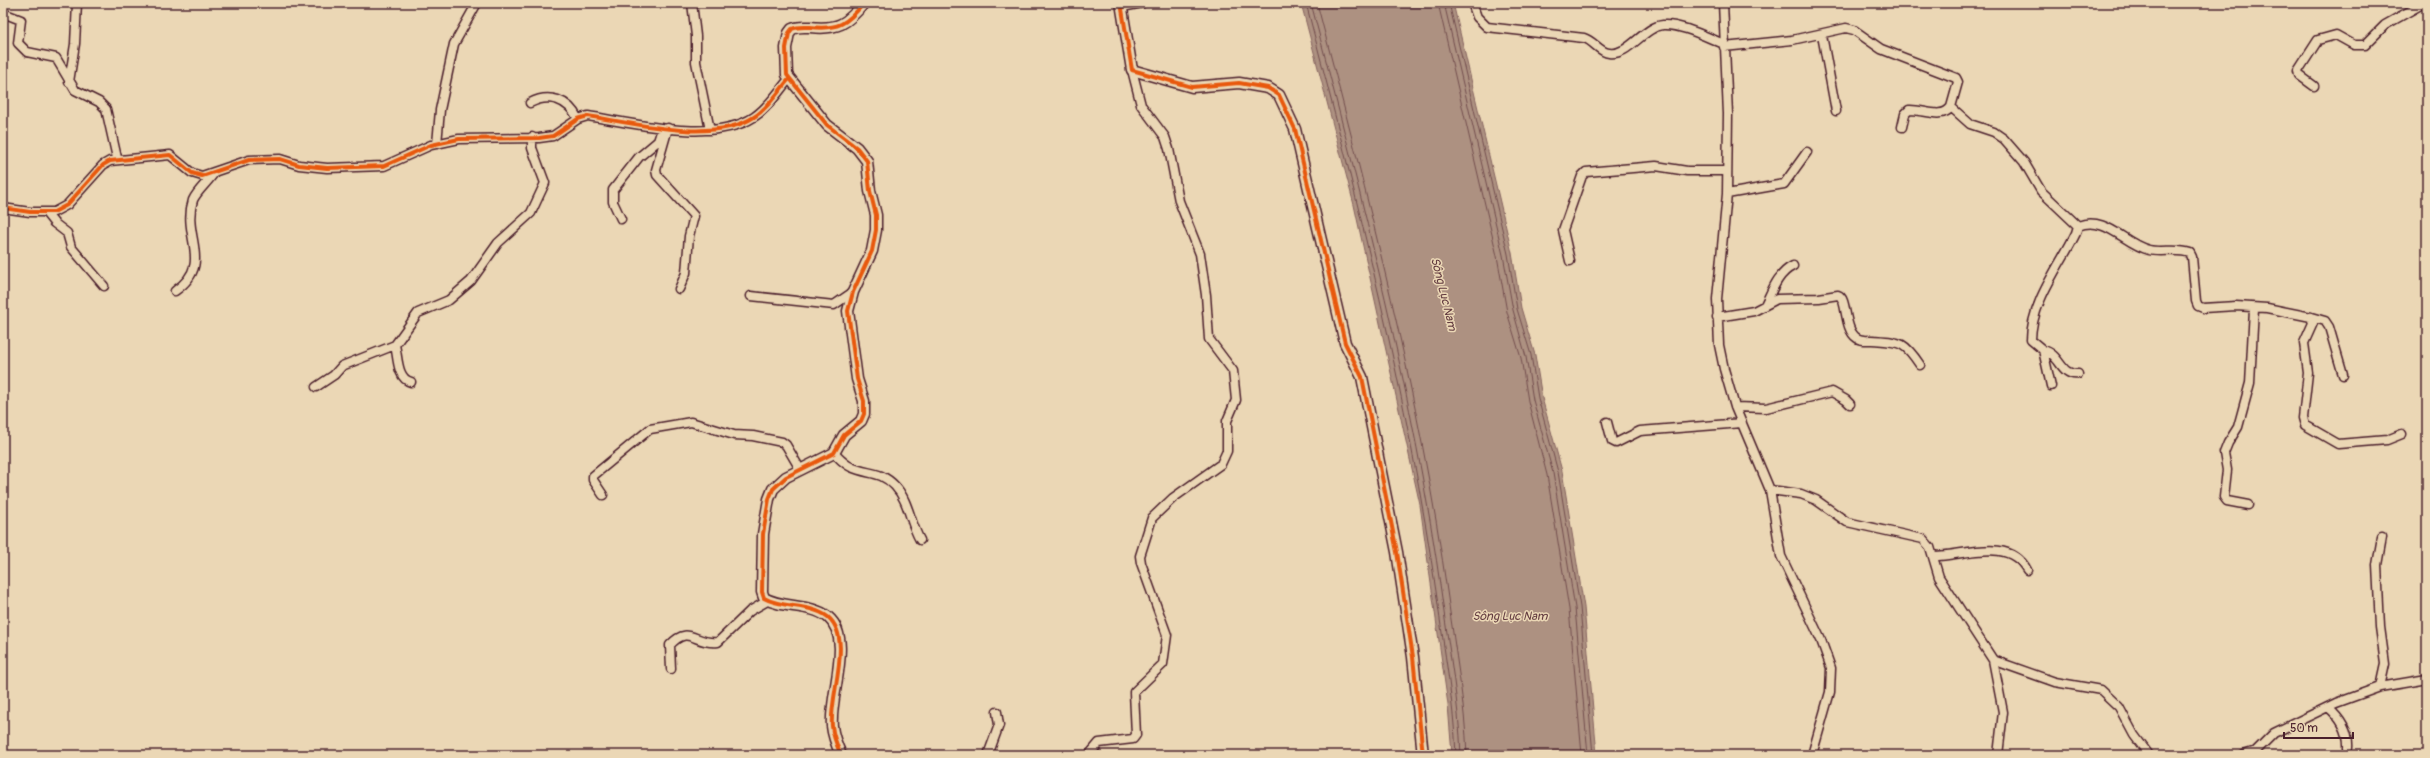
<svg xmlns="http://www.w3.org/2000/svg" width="2430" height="758" viewBox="0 0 2430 758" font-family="Pangolin,sans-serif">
<rect width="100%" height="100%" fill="#ebd7b5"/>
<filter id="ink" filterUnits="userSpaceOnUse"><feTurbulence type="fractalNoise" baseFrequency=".025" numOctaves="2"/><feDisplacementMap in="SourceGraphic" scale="8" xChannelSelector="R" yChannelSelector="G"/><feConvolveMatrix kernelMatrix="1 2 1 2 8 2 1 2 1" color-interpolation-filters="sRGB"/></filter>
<g filter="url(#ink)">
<!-- water -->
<path fill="#ad9181" stroke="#85635f" d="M 1301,3 L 1453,3 L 1512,253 L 1521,308 L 1535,355 L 1542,398 L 1562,471 L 1584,607 L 1597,755 L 1452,755 L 1448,705 L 1420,505 L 1354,205 Z"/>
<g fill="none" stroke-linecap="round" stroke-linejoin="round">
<!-- shore -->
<path stroke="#724d4d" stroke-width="1" d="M 1306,3 C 1357,199 1408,397 1437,598 C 1444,650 1454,703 1456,755
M 1311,3 C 1362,199 1414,397 1442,598 C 1449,650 1459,703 1461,755
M 1317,3 C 1368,199 1420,397 1448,598 C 1455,650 1465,703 1467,755
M 1438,3 L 1497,256 L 1507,312 L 1521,358 L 1528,401 L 1547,475 L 1569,609 L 1582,755
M 1444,3 L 1503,255 L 1513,310 L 1526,357 L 1533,400 L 1553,473 L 1575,608 L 1588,755
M 1449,3 L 1508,254 L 1517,309 L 1531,355 L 1538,398 L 1558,472 L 1580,607 L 1593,755"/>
<!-- minor casing -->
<g stroke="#4a1f2b" stroke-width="11">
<path id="minor" d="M 692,3 L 696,36 L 696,62 L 710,130
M 1472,3 L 1477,17 L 1487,27 L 1584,38 C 1594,41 1599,52 1609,53 C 1629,56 1643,27 1663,25 C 1682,24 1706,37 1724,44
M 1723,3 L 1728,114 L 1727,194 L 1717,299 L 1719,345 L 1724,369 L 1735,407 L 1770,490 L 1781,556 L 1821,640 L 1831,668 L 1830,692 L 1812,755
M 1122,7 L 1143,3
M 3,13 L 21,20 L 18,43 L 27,52 L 56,58 L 75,90 L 99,102 L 106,109 L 117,158
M 1822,35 L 1836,111
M 1724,47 L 1792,40 L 1846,28 L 1854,30 L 1881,49 L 1956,78 L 1958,82 L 1951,107 L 1970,124 L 1994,132 L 2004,139 L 2024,162 L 2041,191 L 2078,226 L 2076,233 C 2060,266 2031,302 2031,340 L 2043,350 L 2051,386
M 69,82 L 75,44 L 77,3
M 2314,86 L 2299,75 L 2298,71 L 2318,40 L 2336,35 L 2354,45 L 2365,45 L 2385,25 L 2424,3
M 530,103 C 549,93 568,99 578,119
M 1902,127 L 1905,114 L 1909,110 C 1923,109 1942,120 1951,107
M 668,128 L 656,170 L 657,175 L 694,216 L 689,236 L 686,273 L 679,289
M 437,144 L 440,110 L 454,44 L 477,3
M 1727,194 L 1784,184 L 1807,152
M 3,208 L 30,212 L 54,212 L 67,205 L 103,165 L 110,161 L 170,155 L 192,173 L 202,176 L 249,160 L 280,159 L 299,165 L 327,168 L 384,166 L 431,145 L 459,139 L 539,138 L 553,136 L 578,119 L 588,116 C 633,123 713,144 754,117 C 768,108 778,92 789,79
M 46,213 L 54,223 L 67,233 L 71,247 L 104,286
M 621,219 L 613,202 L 613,190 L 639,157 L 658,141 L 662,129
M 2078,226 C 2106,215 2124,244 2149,250 C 2162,253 2177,248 2190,253 L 2192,257 L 2196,301 L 2198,306 L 2203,308 L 2236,306 L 2267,308 L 2311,317 L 2313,323 L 2304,343 L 2308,373 L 2303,418 L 2305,425 L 2338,444 L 2387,440 L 2402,434
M 1570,261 L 1563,230 L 1582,176 L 1586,172 L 1656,166 L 1687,171 L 1727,171
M 175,291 C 215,263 181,237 193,200 C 197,191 208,182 214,173
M 751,296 L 834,305 L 853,292
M 1765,305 C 1772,291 1778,273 1793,266
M 1717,317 L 1754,311 L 1777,299 L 1819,298 L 1838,295 C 1848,298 1843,329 1857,338 C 1861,341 1868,340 1872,340 C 1901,342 1904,341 1920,365
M 2311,317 L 2325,321 L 2329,327 L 2343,375
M 395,345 C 398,357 397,379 411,382
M 2043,350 C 2061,354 2060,376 2078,374
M 316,387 L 334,375 L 342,366 L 395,345 L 418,313 L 449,300 L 471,281 L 498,243 L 531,213 L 545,183 L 532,148 L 532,137
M 1735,407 L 1766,408 L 1832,392 L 1846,400 L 1850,404
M 1607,422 L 1612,441 L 1616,443 L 1640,431 L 1742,423
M 834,453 C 839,458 844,464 851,467 C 868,475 880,470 895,486 C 909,501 910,523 920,540
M 1770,490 L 1801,494 L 1816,500 L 1847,522 L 1923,539 L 1930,547 L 1939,577 L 1993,660 L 2055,682 L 2101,690 L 2119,707 L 2134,735 L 2149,755
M 603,495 L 593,480 L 593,476 L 650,429 L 691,422 L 734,435 L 753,436 L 782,442 L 786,445 L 800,469
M 2248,505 L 2227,501 L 2224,497 L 2227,470 L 2224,453 L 2228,443 L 2238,427 L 2250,383 L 2254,309
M 1934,556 C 1964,556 2009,536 2027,570
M 1993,660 L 2003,712 L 1998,755
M 671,669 L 670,645 C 690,624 694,645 718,642 L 750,611 L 769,600
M 2380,687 L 2385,664 L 2380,627 L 2377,565 L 2382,537
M 2328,707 C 2341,718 2349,731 2348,748
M 988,755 L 999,725 L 997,712
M 1089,755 L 1099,743 L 1133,739 L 1136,735 L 1134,692 L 1163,664 L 1167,635 L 1141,563 L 1140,556 L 1152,518 L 1173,498 L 1221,464 L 1227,451 L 1227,421 L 1236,400 L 1233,371 L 1209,339 L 1206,295 L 1200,254 L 1179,201 L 1169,149 L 1165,137 L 1141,105 L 1132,70
M 2244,755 L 2256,751 L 2274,733 L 2336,703 L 2380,687 L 2427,679"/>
</g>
<!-- tertiary casing -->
<g stroke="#4a1f2b" stroke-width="13">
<path id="tertiary" d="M 1121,3 L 1132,70 L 1192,87 L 1239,83 L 1268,88 L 1279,95 L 1295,129 L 1345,343 L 1362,377 L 1397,552 L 1413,657 L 1423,755
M 841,755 C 837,746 833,736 832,726 C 829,695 854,639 828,617 C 810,603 783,609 764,598 L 762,592 L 763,534 L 769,499 L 773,489 L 786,477 L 834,453 L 844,435 L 861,421 L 864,414 L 864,401 L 857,379 L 848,311 L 853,292 L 872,251 L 876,230 L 876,215 L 870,191 L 867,161 L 857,148 L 827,125 L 787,75 L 786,48 L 789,33 L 792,29 C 798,26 804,27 810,27 C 838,30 847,24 864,3"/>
</g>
<!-- minor -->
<use href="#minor" stroke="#ebd7b5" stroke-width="8"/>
<!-- tertiary -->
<use href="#tertiary" stroke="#ebd7b5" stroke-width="10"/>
<!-- cycleway casing -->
<g stroke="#ebd7b5" stroke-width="6">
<path id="cycleway" d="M 1121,3 L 1132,70 L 1192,87 L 1239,83 L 1268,88 L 1279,95 L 1295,129 L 1345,343 L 1362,377 L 1397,552 L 1413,657 L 1423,755
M 3,208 L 30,212 L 54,212 L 67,205 L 103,165 L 110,161 L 170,155 L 192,173 L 202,176 L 249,160 L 280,159 L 299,165 L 327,168 L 384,166 L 431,145 L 459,139 L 539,138 L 553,136 L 578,119 L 588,116 C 633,123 713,144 754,117 C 768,108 778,92 789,79
M 841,755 C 837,746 833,736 832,726 C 829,695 854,639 828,617 C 810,603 783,609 764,598 L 762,592 L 763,534 L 769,499 L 773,489 L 786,477 L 834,453 L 844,435 L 861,421 L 864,414 L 864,401 L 857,379 L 848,311 L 853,292 L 872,251 L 876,230 L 876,215 L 870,191 L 867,161 L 857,148 L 827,125 L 787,75 L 786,48 L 789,33 L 792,29 C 798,26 804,27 810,27 C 838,30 847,24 864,3"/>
</g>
<!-- cycleway -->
<use href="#cycleway" stroke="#e8590c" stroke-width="4"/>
</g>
</g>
<g text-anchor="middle" stroke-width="3" stroke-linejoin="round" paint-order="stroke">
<!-- water labels -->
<g font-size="12" font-style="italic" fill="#633c40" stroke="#ebd7b5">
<text transform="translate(1444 294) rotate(76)" y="4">Sông Lục Nam</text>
<text x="1510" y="620">Sông Lục Nam</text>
</g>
</g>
<!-- margin -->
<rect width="2430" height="758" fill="none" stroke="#ebd7b5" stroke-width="16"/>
<rect x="8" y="8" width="2414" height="742" fill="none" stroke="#4a1f2b" stroke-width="1.5" filter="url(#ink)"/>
<!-- scale -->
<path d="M2284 732v6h69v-6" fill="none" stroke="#4a1f2b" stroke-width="2"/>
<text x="2290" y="732" font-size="12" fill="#4a1f2b" stroke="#ebd7b5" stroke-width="3" paint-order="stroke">50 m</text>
</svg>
